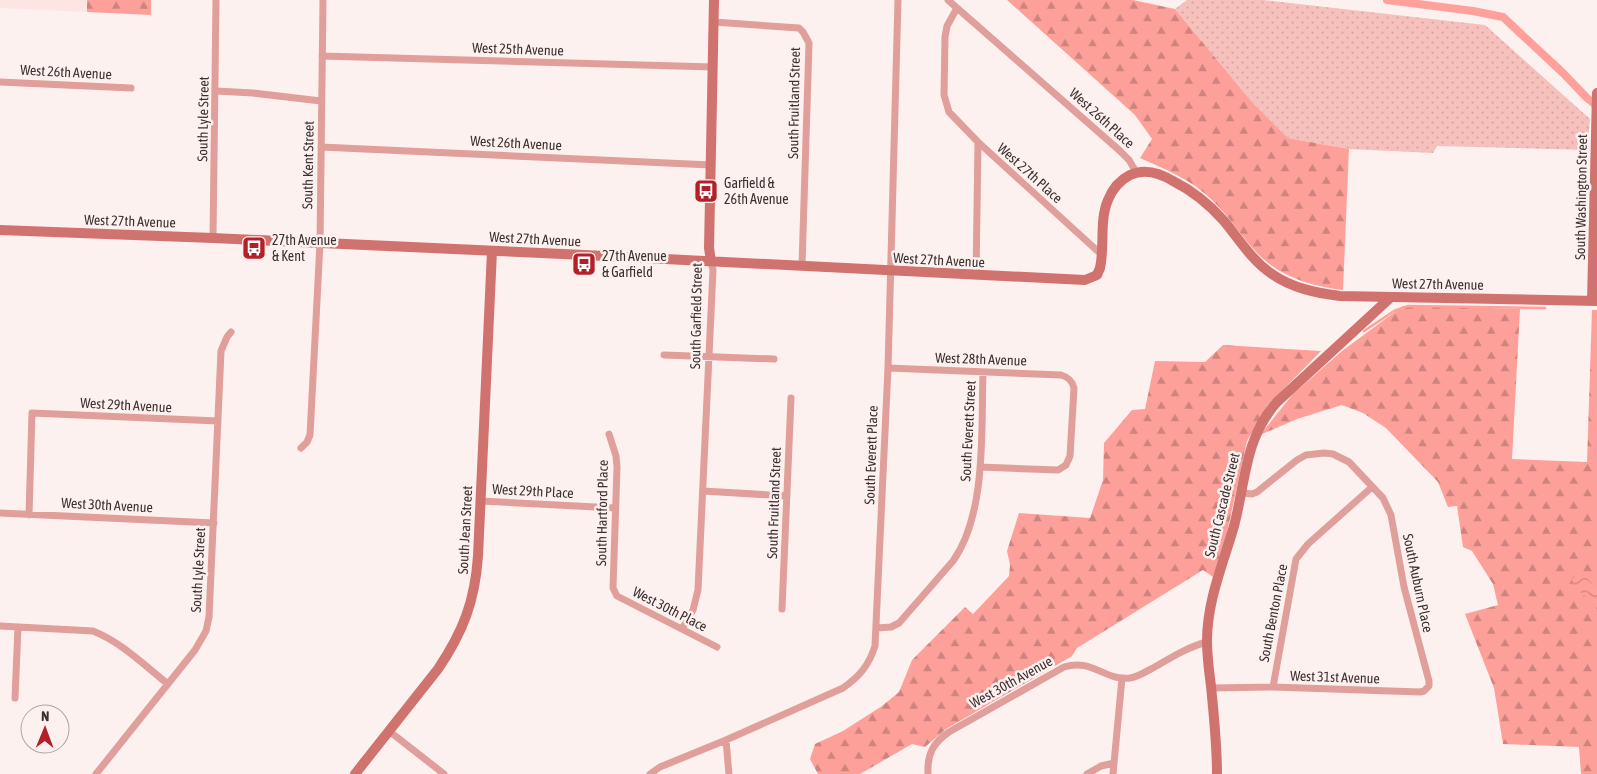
<svg xmlns="http://www.w3.org/2000/svg" width="1597" height="774" viewBox="0 0 1597 774" font-family="'Asap Condensed',sans-serif">
<defs>
<pattern id="grass-dots" width="8" height="8" patternUnits="userSpaceOnUse" patternTransform="scale(1.25)"><rect width="8" height="8" fill="#f6c0bc"/><path d="M2 2h.1M6 6h.1" fill="none" stroke="#d4a5a2" stroke-width="1.8" stroke-linecap="round"/></pattern>
<pattern id="forest-firs" width="22" height="20" patternUnits="userSpaceOnUse" patternTransform="scale(1.25)"><rect width="22" height="20" fill="#fea09a"/><path d="M5 1l3.5 6h-7zM16 11l3.5 6h-7z" fill="#cf837e"/></pattern>
<pattern id="water-waves" width="16" height="10" patternUnits="userSpaceOnUse" patternTransform="scale(1.25)"><rect width="16" height="10" fill="#ffa09a"/><path d="M0 5q4-4 8 0t8 0" fill="none" stroke="#d0837e"/></pattern>
</defs>
<rect width="100%" height="100%" fill="#fdf1f0"/>
<!-- built -->
<path fill="#fce5e2" d="M 0,0 L 87,0 L 87,12 L 0,8 Z"/>
<!-- grass -->
<path fill="url(#grass-dots)" d="M 1187,0 L 1263,0 L 1485,25 L 1590,119 L 1587,150 L 1437,146 L 1433,153 L 1349,149 L 1288,138 L 1252,102 L 1175,9 Z"/>
<!-- forest -->
<path fill="url(#forest-firs)" d="M 87,0 L 151,0 L 151,15 L 87,12 Z
M 1007,0 L 1133,0 L 1175,9 L 1252,102 L 1288,138 L 1349,149 L 1343,290 C 1311,286 1280,277 1257,253 C 1241,236 1229,216 1212,200 C 1192,180 1165,169 1140,158 L 1152,139 L 1135,115 Z
M 1403,306 L 1520,309 L 1512,459 L 1587,462 L 1592,310 L 1597,310 L 1597,774 L 1581,774 L 1579,747 L 1503,744 L 1494,688 L 1465,614 L 1498,605 L 1493,584 L 1472,551 L 1463,547 L 1457,506 L 1448,507 L 1438,482 L 1386,428 L 1363,413 L 1342,405 L 1297,419 L 1260,435 L 1293,394 L 1342,351 Z
M 1223,345 L 1321,351 L 1267,406 L 1247,441 L 1226,537 L 1213,577 L 1203,570 L 1077,648 L 1072,656 L 946,729 L 925,747 L 912,744 L 860,774 L 818,774 L 810,759 L 815,744 L 843,731 L 882,706 L 899,692 L 912,660 L 965,607 L 973,614 L 1009,576 L 1010,565 L 1007,551 L 1019,513 L 1090,518 L 1103,480 L 1104,443 L 1132,410 L 1145,409 L 1155,361 L 1205,362 Z"/>
<!-- water -->
<path fill="url(#water-waves)" d="M 1579,575 L 1587,578 L 1597,589 L 1597,610 L 1589,599 L 1573,586 L 1572,579 Z"/>
<g fill="none" stroke-linecap="round" stroke-linejoin="round">
<!-- stream -->
<path stroke="#ffa09a" stroke-width="2.5" d="M 1364,331 L 1394,311 L 1408,306 L 1545,308"/>
<!-- canal -->
<path stroke="#ffa09a" stroke-width="8" d="M 1387,0 L 1473,11 L 1503,17 L 1563,73 L 1587,98 L 1597,106"/>
<!-- street -->
<path stroke="#e09f9a" stroke-width="7" d="M 948,0 L 1119,150 L 1129,160 L 1136,172
M 957,8 L 947,26 L 945,37 L 944,95 L 949,112 L 978,142 L 1102,255
M 714,22 L 799,28 L 803,32 L 809,43 L 802,266
M 322,56 L 713,67
M 0,82 L 131,88
M 216,91 L 253,93 L 321,101
M 321,147 L 711,165
M 213,238 L 216,0
M 976,276 L 978,142
M 664,355 L 774,359
M 888,368 L 1061,375 C 1068,377 1072,380 1074,388 L 1070,456 L 1066,465 L 1058,470 L 980,467
M 609,434 L 616,456 L 617,467 L 613,588 L 617,596 L 717,647
M 301,448 L 307,442 L 310,435 L 320,243 L 323,0
M 703,491 L 787,496
M 481,501 L 615,508
M 0,513 L 214,523
M 29,515 L 32,413 L 218,421
M 782,609 L 791,398
M 0,626 L 93,631 C 121,642 144,665 168,684
M 877,628 L 891,627 L 899,623 L 953,561 C 987,513 981,429 983,372
M 682,629 L 693,610 L 698,590 L 713,270 L 711,261
M 1273,687 L 1296,559 L 1308,544 L 1372,487
M 1211,688 L 1273,687 L 1420,692 L 1424,691 L 1429,686 L 1429,681 L 1404,587 L 1391,515 L 1383,498 L 1349,462 L 1333,454 L 1324,453 L 1306,455 L 1297,460 L 1257,492 L 1252,494 L 1241,493
M 15,698 L 18,627
M 389,731 L 444,774
M 726,740 L 729,774
M 96,774 L 195,650 L 206,631 L 209,617 L 221,351 L 227,337 L 231,332
M 650,774 L 660,767 L 726,740 L 843,688 C 860,676 869,665 875,646 L 888,368 L 898,0
M 928,774 C 927,754 933,743 949,732 L 1064,667 C 1092,658 1105,681 1130,678 C 1138,677 1145,672 1151,669 C 1169,659 1187,647 1207,642
M 1087,774 L 1101,766 L 1114,763
M 1113,774 L 1122,678"/>
<!-- secondary -->
<path stroke="#d0736e" stroke-width="10" d="M 0,230 L 213,238 L 585,255 L 1085,280 L 1097,275 L 1100,268 C 1105,246 1099,221 1108,200 C 1112,190 1120,180 1130,175 C 1145,168 1160,173 1173,181 C 1193,191 1209,204 1224,221 C 1239,239 1252,261 1272,274 C 1292,288 1316,293 1340,296 L 1597,301
M 711,261 L 709,248 L 714,0
M 1592,301 L 1597,93
M 355,774 L 438,669 C 463,632 475,601 478,556 L 492,251
M 1217,774 C 1217,745 1214,716 1211,686 C 1209,671 1207,656 1207,641 C 1207,601 1223,564 1234,526 C 1246,481 1244,439 1277,402 L 1391,297"/>
</g>
<!-- icons -->
<defs>
<g id="bus-square" transform="scale(1.25)"><rect x="-9" y="-9" width="18" height="18" rx="4" fill="#b2202a" stroke="#fdf1f0"/><path d="M-5-6H5V4H4V6H2V4H-2V6H-4V4H-5ZM-3.5-4V0h7V-4ZM-3.5 1.2v1.5H-2V1.2ZM2 1.2v1.5H3.5V1.2Z" fill="#fff"/></g>
</defs>
<g fill-rule="evenodd">
<use href="#bus-square" x="706" y="191"/>
<use href="#bus-square" x="254" y="248"/>
<use href="#bus-square" x="584" y="264"/>
</g>
<g text-anchor="middle" stroke-width="5" stroke-linejoin="round" paint-order="stroke">
<!-- street labels -->
<g font-size="14" fill="#3d3130" stroke="#fdf1f0">
<text transform="translate(518 49) rotate(2)" y="5">West 25th Avenue</text>
<text transform="translate(66 72) rotate(3)" y="5">West 26th Avenue</text>
<text transform="translate(794 103) rotate(-89)" y="5">South Fruitland Street</text>
<text transform="translate(1102 118) rotate(42)" y="5">West 26th Place</text>
<text transform="translate(203 119) rotate(-89)" y="5">South Lyle Street</text>
<text transform="translate(516 143) rotate(3)" y="5">West 26th Avenue</text>
<text transform="translate(308 165) rotate(-89)" y="5">South Kent Street</text>
<text transform="translate(1030 173) rotate(42)" y="5">West 27th Place</text>
<text transform="translate(1581 197) rotate(-89)" y="5">South Washington Street</text>
<text transform="translate(130 221) rotate(2)" y="5">West 27th Avenue</text>
<text transform="translate(535 239) rotate(3)" y="5">West 27th Avenue</text>
<text transform="translate(939 260) rotate(3)" y="5">West 27th Avenue</text>
<text transform="translate(1438 284) rotate(1)" y="5">West 27th Avenue</text>
<text transform="translate(696 316) rotate(-89)" y="5">South Garfield Street</text>
<text transform="translate(981 359) rotate(2)" y="5">West 28th Avenue</text>
<text transform="translate(126 405) rotate(3)" y="5">West 29th Avenue</text>
<text transform="translate(968 431) rotate(-87)" y="5">South Everett Street</text>
<text transform="translate(871 455) rotate(-88)" y="5">South Everett Place</text>
<text transform="translate(533 491) rotate(3)" y="5">West 29th Place</text>
<text transform="translate(774 503) rotate(-88)" y="5">South Fruitland Street</text>
<text transform="translate(107 505) rotate(3)" y="5">West 30th Avenue</text>
<text transform="translate(1222 505) rotate(-76)" y="5">South Cascade Street</text>
<text transform="translate(602 513) rotate(-89)" y="5">South Hartford Place</text>
<text transform="translate(465 530) rotate(-87)" y="5">South Jean Street</text>
<text transform="translate(198 570) rotate(-87)" y="5">South Lyle Street</text>
<text transform="translate(1418 583) rotate(78)" y="5">South Auburn Place</text>
<text transform="translate(670 609) rotate(27)" y="5">West 30th Place</text>
<text transform="translate(1273 613) rotate(-79)" y="5">South Benton Place</text>
<text transform="translate(1335 677) rotate(2)" y="5">West 31st Avenue</text>
<text transform="translate(1011 682) rotate(-29)" y="5">West 30th Avenue</text>
</g>
<!-- poi labels -->
<g font-size="14" fill="#3d3130" stroke="#fdf1f0" text-anchor="start">
<text x="724" y="188">Garfield &amp;<tspan x="724" dy="16">26th Avenue</tspan></text>
<text x="272" y="245">27th Avenue<tspan x="272" dy="16">&amp; Kent</tspan></text>
<text x="602" y="261">27th Avenue<tspan x="602" dy="16">&amp; Garfield</tspan></text>
</g>
</g>
<!-- north arrow -->
<g transform="translate(45 729) rotate(1)"><circle r="24" fill="#fdf1f0" stroke="#b0a4a3"/>
<path d="M0-4L9 19L0 12L-9 19Z" fill="#b2202a"/>
<text y="-8" font-size="14" font-weight="bold" text-anchor="middle" fill="#3d3130">N</text>
</g>
</svg>
